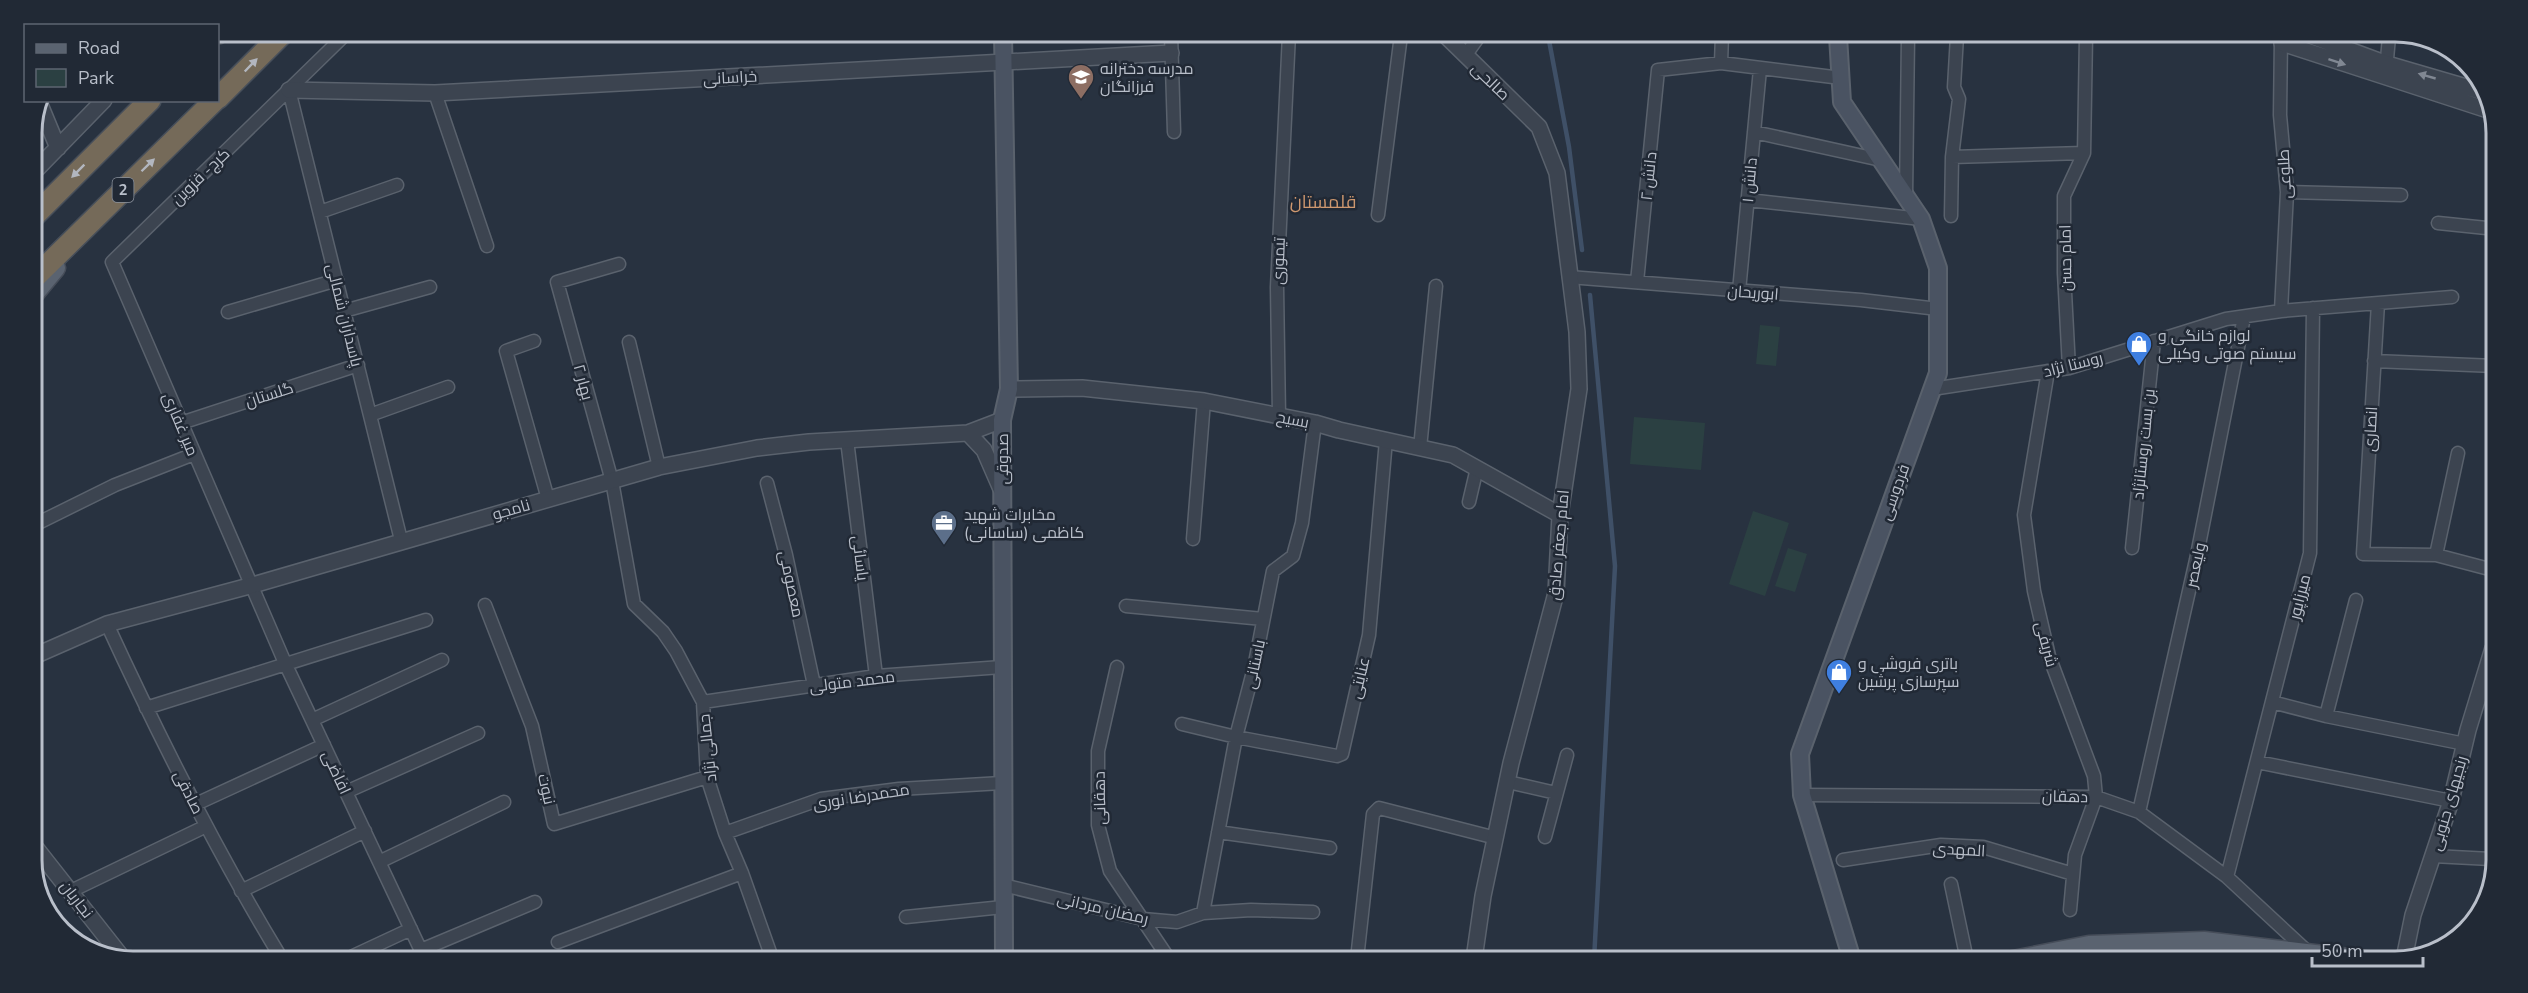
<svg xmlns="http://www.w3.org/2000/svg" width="2528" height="993" viewBox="0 0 2528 993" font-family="'Nunito Sans',Cairo,sans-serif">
<rect width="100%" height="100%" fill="#283240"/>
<!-- green -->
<path fill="#2b4042" d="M 1760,325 L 1780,327 L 1776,366 L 1756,364 Z
M 1634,417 L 1705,423 L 1701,470 L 1630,464 Z
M 1753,511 L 1789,523 L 1765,596 L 1729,584 Z
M 1788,548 L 1807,554 L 1795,592 L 1775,586 Z"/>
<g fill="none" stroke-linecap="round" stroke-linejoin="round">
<!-- stream -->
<path stroke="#3f5067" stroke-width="4.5" d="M 1548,35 L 1569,147 L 1582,250
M 1590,295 L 1615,566 L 1594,960"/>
<!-- minor casing -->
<g stroke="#5a626d" stroke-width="15">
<path id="minor" d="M 348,32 L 112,262 L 285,663 L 424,957
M 1171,34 L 1174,132
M 1465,56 L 1480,35
M 1721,63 L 1722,35
M 2386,70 L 2389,37
M 289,90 L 401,540
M 435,93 L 487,246
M 1754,132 L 1881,160
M 1952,157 L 2084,153
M 2287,192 L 2401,195
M 1906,197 L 1908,36
M 1748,200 L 1921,219
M 320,212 L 397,185
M 1378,215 L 1401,35
M 1951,216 L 1952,157 L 1959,99 L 1954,87 L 1957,36
M 2438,223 L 2496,229
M 619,264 L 557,282 L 612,481 L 634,604 L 663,632 L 676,651 L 703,702 L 707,777 L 725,833 L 742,873 L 772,958
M 1569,277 L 1861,300 L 1938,309
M 1637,282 L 1658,70 L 1721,63 L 1841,78
M 1739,291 L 1760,69
M 2378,303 L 2363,554 L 2436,555 L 2493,570
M 344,311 L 430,287
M 2281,311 L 2287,192 L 2280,115 L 2281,37
M 228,312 L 337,280
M 534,341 L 506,351 L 548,499
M 629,342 L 659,467
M 2374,361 L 2495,366
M 2069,368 L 2064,273 L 2064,196 L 2084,153 L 2086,36
M 2048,371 L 2024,515 L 2034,591 L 2049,656 L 2094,776 L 2096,797 L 2075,855 L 2070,910
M 1932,389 L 2069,368 L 2226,319 L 2281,311 L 2452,297
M 370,415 L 448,387
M 1279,416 L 1277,287 L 1289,34
M 181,423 L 358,365
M 847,440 L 876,676
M 1420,448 L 1436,286
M 767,483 L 786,555 L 814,685
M 1469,502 L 1477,468
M 32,526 L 115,485 L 194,454
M 1193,539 L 1204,401
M 2132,548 L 2154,341
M 2436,555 L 2458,453
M 485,605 L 532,726 L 554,824 L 707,777
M 1126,606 L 1263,619
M 107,624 C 159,737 215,849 280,956
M 1117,667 L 1098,751 L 1098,825 L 1110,871 L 1169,959
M 703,702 L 876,676 L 1002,667
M 2272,702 L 2326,716 L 2465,744
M 146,708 L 426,620
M 2326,716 L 2356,600
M 312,720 L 442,660
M 1182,724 L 1236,737 L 1337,756 L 1342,754 L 1369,635 L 1386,440
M 2257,762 L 2451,801
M 1508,782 L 1556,793
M 346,792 L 478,733
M 1802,795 L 2096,797 L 2139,812 L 2227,877 L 2309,953
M 196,804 L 324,745
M 2139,812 L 2196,560 L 2244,317
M 1218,832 L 1330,848
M 725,833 L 821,799 L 899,789 L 1002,783
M 1545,837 L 1567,755
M 2433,856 L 2491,859
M 1843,860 L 1941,845 L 1983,847 L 2073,874
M 379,862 L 504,802
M 2227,877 L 2310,553 L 2313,308
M 1951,884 L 1967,960
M 1003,885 L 1143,919 L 1177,922 L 1203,913 L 1251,910 L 1313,912
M 71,891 L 200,829
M 241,891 L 365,831
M 1203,913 L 1236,737 L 1254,668 L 1273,571 L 1293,556 L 1302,523 L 1315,423
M 906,917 L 1003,907
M 558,942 L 742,873
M 421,950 L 535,902
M 351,957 L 411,929
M 1357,959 L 1373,814 L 1379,808 L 1496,838"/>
</g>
<!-- tertiary casing -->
<g stroke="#5a626d" stroke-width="18">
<path id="tertiary" d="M 1445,35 L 1539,127 L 1557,173 L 1577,332 L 1579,389 L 1560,515 L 1556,593 L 1511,763 L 1483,896 L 1474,959
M 2314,37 L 2387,64 L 2483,92
M 2282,43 L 2491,111
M 289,90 L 435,93 L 1171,53
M 41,107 L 58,148
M 32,174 L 104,100
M 1009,389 L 1082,388 L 1204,401 L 1315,423 L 1339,430 L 1453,455 L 1560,515
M 968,433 L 984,450 L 1001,489
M 32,657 L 107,624 L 253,585 L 659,467 L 757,448 L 809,442 L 968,433 L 1002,420
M 32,843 L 121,956
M 2404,959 L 2413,915 L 2451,801 L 2468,730 L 2493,648"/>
</g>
<!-- secondary casing -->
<g stroke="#5a626d" stroke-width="20">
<path id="secondary" d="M 1003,34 L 1009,389 L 1002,420 L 1004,958
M 1838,36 L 1842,102 L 1921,219 L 1938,268 L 1938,373 L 1800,754 L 1802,795 L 1852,960"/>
</g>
<!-- primary casing -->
<g stroke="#464d59" stroke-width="21">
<path id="primary" d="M 32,297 L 56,268
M 2008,961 L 2089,945 L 2204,941 L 2374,961"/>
</g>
<!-- motorway casing -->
<g stroke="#474f5a" stroke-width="24">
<path id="motorway" d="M 218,33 L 219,32
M 218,98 L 284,32
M 32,218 L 150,100
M 32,280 L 215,100"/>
</g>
<!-- minor -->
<use href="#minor" stroke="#3c4450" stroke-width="12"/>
<!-- tertiary -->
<use href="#tertiary" stroke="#3c4450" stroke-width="15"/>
<!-- secondary -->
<use href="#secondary" stroke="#4a5362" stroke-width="16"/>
<!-- primary -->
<use href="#primary" stroke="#5a6370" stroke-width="18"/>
<!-- motorway -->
<use href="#motorway" stroke="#756a59" stroke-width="21"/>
</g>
<!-- one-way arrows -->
<defs><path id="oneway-solid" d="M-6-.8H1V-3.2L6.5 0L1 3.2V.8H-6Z" transform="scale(1.5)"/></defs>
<g fill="#818893">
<use href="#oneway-solid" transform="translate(2337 62) rotate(18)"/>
<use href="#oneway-solid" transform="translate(2427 76) rotate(-164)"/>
</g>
<g fill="#b2b6bf">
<use href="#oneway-solid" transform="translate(251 65) rotate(-46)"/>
<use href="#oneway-solid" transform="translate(148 165) rotate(-44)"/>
<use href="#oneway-solid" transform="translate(78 171) rotate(135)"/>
</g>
<!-- icons -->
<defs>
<g id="school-pin" transform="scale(1.35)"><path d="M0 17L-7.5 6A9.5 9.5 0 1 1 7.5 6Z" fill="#8d6e63" stroke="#212935"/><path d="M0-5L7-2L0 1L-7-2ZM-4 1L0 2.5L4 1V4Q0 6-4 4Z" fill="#fff"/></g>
<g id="shop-pin" transform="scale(1.35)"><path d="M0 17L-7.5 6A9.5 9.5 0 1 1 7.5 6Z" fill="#3f7fe0" stroke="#212935"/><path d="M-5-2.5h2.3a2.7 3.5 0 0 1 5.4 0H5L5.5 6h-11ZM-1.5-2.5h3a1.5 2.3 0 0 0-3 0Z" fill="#fff"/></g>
<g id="office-pin" transform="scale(1.35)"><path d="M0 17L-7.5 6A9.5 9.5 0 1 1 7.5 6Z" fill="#5c6f8a" stroke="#212935"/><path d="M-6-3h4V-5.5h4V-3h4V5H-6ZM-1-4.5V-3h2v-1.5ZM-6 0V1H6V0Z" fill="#fff"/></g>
</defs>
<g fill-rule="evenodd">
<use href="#school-pin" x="1081" y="77"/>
<use href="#shop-pin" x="2139" y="344"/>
<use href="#office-pin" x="944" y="523"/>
<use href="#shop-pin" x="1839" y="672"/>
</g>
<g text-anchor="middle" stroke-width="5" stroke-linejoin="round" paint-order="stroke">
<!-- shield labels -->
<rect fill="#212935" stroke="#8b929d" stroke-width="1.5" x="112.5" y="178" width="21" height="24" rx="4.5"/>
<g font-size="15" font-weight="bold" fill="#b9bfca">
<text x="123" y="195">2</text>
</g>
<!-- poi labels -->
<g font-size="16" fill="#b9bfca" stroke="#212935" text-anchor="start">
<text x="1100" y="74">مدرسه دخترانه<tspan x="1100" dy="18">فرزانگان</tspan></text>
<text x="2158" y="341">لوازم خانگی و<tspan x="2158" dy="18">سیستم صوتی وکیلی</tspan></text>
<text x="964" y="520">مخابرات شهید<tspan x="964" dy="18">کاظمی (ساسانی)</tspan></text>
<text x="1858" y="669">باتری فروشی و<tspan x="1858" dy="18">سپرسازی پرشین</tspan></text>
</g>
<!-- street labels -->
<g font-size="16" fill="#b9bfca" stroke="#212935">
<text transform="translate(730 77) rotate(-3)" y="6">خراسانی</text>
<text transform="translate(1491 81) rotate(44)" y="6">صالحی</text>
<text transform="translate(2284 174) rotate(-93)" y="6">طلوعی</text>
<text transform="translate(200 176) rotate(-44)" y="6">کرج- قزوین</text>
<text transform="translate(1648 176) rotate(-84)" y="6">دانش ۲</text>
<text transform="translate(1749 180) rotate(-85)" y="6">دانش ۱</text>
<text transform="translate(2065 258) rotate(-91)" y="6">امام حسن</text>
<text transform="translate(1278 261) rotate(-88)" y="6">تیموری</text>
<text transform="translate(1753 292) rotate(4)" y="6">ابوریحان</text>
<text transform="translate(345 315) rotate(76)" y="6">پاسداران شمالی</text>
<text transform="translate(2073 364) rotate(-14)" y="6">روستا نژاد</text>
<text transform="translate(584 382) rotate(75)" y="6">بهار ۲</text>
<text transform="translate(269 394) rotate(-18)" y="6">گلستان</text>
<text transform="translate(1293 419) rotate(11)" y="6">بسیح</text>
<text transform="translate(181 424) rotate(67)" y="6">میر غفاری</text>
<text transform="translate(2370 429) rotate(-87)" y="6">انصاری</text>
<text transform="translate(2143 444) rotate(-84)" y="6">بن بست روستانژاد</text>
<text transform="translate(1002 459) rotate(-90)" y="6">صدوقی</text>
<text transform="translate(1894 492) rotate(-70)" y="6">فردوسی</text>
<text transform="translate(511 509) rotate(-16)" y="6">نامجو</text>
<text transform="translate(1558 545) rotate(-85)" y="6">امام جعفر صادق</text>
<text transform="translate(861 558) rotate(83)" y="6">یاسائی</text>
<text transform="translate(2195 565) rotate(-78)" y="6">ولیعصر</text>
<text transform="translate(792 584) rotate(78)" y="6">معصومی</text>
<text transform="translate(2299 597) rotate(-76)" y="6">میرزاپور</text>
<text transform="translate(2047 644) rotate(75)" y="6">شریفی</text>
<text transform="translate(1254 664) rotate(-78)" y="6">باستانی</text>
<text transform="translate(1359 678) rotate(-77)" y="6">عنایتی</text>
<text transform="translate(852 681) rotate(-7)" y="6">محمد متولی</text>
<text transform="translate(707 748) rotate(-96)" y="6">جمالی نژاد</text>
<text transform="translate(337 772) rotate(65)" y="6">افاضی</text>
<text transform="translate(547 789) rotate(77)" y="6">نبوت</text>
<text transform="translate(189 792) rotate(63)" y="6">صادقی</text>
<text transform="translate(861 796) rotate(-9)" y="6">محمدرضا نوری</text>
<text transform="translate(2065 796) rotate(1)" y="6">دهقان</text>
<text transform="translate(1099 798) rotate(-91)" y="6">دهقانی</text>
<text transform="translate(2448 803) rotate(-74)" y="6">رنجیهای جنوبی</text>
<text transform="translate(1959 849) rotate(3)" y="6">المهدی</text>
<text transform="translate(77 899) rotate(52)" y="6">نجاریان</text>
<text transform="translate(1103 908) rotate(13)" y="6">رمضان مردانی</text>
</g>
<!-- neighbourhood labels -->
<g font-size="18" fill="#cf986f" stroke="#212935">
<text x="1323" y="208">قلمستان</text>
</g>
</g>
<!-- crop -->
<path d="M0 0H2528V993H0ZM133 42H2395A91 91 0 0 1 2486 133V860A91 91 0 0 1 2395 951H133A91 91 0 0 1 42 860V133A91 91 0 0 1 133 42Z" fill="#212935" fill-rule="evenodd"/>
<path fill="none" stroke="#b9bfca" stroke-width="3" d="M133 42H2395A91 91 0 0 1 2486 133V860A91 91 0 0 1 2395 951H133A91 91 0 0 1 42 860V133A91 91 0 0 1 133 42Z"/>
<!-- legend -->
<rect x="24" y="24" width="195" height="78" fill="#212935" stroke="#5e6571" stroke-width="1.5"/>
<rect x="36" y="44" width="30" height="9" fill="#5a6370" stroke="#5e6571" stroke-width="1.5"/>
<text x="78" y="54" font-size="18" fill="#b9bfca">Road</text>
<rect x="36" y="69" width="30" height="18" fill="#2b4042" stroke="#5e6571" stroke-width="1.5"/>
<text x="78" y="84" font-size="18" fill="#b9bfca">Park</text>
<!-- scale -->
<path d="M2312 957v9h111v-9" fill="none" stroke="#b9bfca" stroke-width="3"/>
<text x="2321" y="957" font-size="18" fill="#b9bfca" stroke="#212935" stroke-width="4.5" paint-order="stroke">50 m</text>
</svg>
